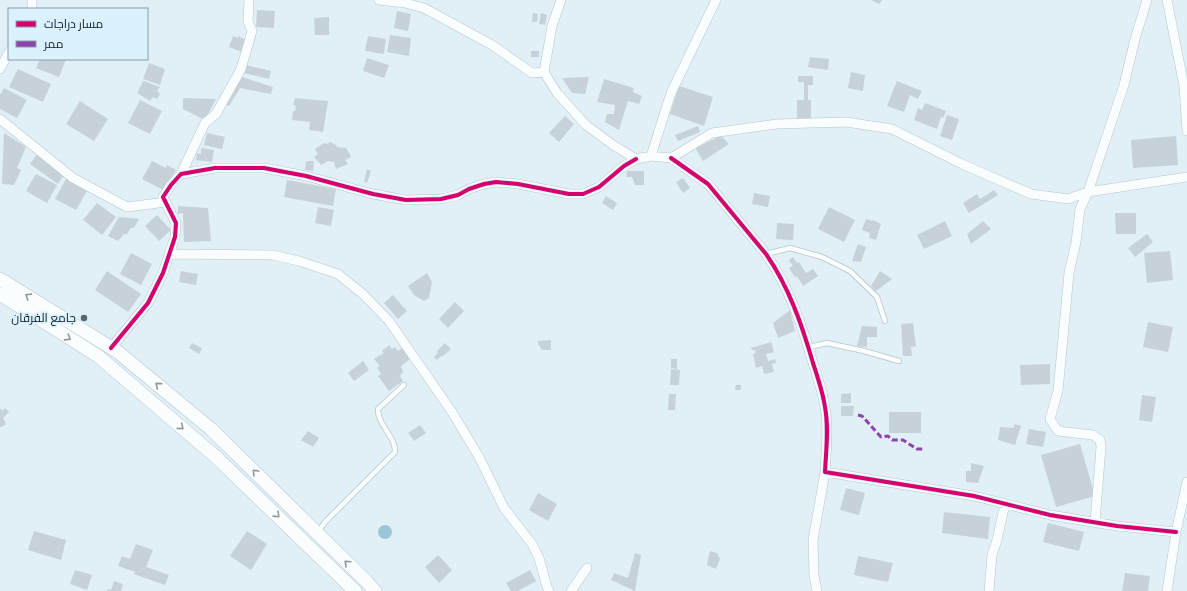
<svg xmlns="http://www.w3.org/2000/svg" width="1187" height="591" viewBox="0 0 1187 591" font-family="Cabin,Cairo,sans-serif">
<rect width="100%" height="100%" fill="#e1eff6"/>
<!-- water -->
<path fill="#9dc5d7" d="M378 532a7 7 0 1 1 14 0a7 7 0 1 1-14 0Z"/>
<!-- building -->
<path fill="#c7d2d8" d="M 871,0 L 882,0 L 879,4 Z
M 257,10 L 275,11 L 274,28 L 256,27 Z
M 397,11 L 411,14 L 408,31 L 394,28 Z
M 533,13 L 538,14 L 537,22 L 532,22 Z
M 541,13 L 547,15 L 545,25 L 539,24 Z
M 329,17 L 329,35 L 315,35 L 314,18 Z
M 390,35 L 411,38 L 409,56 L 387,52 Z
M 233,36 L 238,38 L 238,36 L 246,40 L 242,52 L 229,47 Z
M 368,36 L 386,39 L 384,54 L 365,51 Z
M 531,51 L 539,51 L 539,57 L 531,57 Z
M 810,57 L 829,59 L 828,70 L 808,67 Z
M 367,58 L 389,65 L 384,78 L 363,71 Z
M 40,59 L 66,59 L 59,77 L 36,68 Z
M 149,63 L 165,69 L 160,85 L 143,79 Z
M 246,65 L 271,71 L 269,79 L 244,73 Z
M 18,69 L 51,84 L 43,102 L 9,87 Z
M 851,72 L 865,75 L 863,91 L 848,88 Z
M 798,76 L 813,76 L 813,85 L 808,85 L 808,100 L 811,100 L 811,120 L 797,120 L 797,100 L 804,100 L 804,82 L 798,82 Z
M 242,77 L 273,87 L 271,94 L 240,88 L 229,106 L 225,104 Z
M 589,77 L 585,94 L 572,93 L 562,78 Z
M 604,79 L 634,88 L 633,92 L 642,96 L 639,104 L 628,101 L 619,130 L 605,122 L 607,114 L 614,114 L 615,105 L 597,102 Z
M 143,81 L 160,87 L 157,91 L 160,94 L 157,99 L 153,97 L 150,101 L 137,93 Z
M 897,81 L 922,91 L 918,99 L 910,95 L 904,112 L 887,106 Z
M 679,86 L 713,97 L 704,126 L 670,114 Z
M 4,88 L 27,100 L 17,118 L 0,109 L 0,95 Z
M 183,98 L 216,99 L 205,120 L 183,109 Z
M 295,98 L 328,101 L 323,132 L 309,130 L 310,122 L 292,120 L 293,111 L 295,111 L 296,106 L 293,105 Z
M 140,100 L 162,111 L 150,134 L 128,123 Z
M 80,101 L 108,119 L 94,141 L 66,124 Z
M 925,103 L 946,111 L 943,118 L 941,117 L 937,129 L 914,120 L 918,108 L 922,110 Z
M 947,115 L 959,119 L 952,140 L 940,136 Z
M 565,116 L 574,124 L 559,142 L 549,133 Z
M 698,126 L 700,132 L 678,141 L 675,135 Z
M 4,133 L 26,147 L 17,168 L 21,170 L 14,185 L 2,184 Z
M 207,133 L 225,137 L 222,149 L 204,145 Z
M 721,136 L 729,144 L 703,161 L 695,148 Z
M 1176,136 L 1178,165 L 1133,168 L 1131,140 Z
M 331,142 L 338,147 L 346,148 L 351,157 L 345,160 L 348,164 L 336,169 L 334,162 L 328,161 L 321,165 L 314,157 L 318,154 L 315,149 L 324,143 L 327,144 Z
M 201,148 L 214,150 L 212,162 L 196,160 L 197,153 L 201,154 Z
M 37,154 L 65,174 L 58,184 L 30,164 Z
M 152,161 L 166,168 L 167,165 L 176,170 L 165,191 L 142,179 Z
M 306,161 L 314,161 L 313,171 L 305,170 Z
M 367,169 L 371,171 L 367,183 L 364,182 Z
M 627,171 L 644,171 L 644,185 L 635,185 L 632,177 L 626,177 Z
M 36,174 L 57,185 L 47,203 L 26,191 Z
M 683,178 L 690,188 L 683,193 L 676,182 Z
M 66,179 L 87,191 L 76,210 L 55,199 Z
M 287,180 L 336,189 L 333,206 L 284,197 Z
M 994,190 L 998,195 L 969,213 L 963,203 L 977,194 L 980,199 Z
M 754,193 L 770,196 L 768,207 L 752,204 Z
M 606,196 L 617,203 L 613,210 L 602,203 Z
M 97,203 L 116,217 L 102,235 L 83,220 Z
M 178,206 L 208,208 L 211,241 L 184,242 L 183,213 L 178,214 Z
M 318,207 L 334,210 L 331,226 L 315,223 Z
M 829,207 L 855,220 L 844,242 L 818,229 Z
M 1115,213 L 1136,213 L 1136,234 L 1116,234 Z
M 157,215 L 171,230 L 159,241 L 145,226 Z
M 119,217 L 139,219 L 134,228 L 131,228 L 127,234 L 124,234 L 118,241 L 108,236 Z
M 866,219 L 873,221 L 873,220 L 881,224 L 876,240 L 869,238 L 870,233 L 862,230 Z
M 945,221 L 952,236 L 924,249 L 917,235 Z
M 983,221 L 991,229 L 971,244 L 967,234 Z
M 777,223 L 794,224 L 793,240 L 776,239 Z
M 1147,234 L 1153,242 L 1135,257 L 1128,248 Z
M 858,244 L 866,247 L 861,262 L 852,261 Z
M 1170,251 L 1173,280 L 1147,283 L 1144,253 Z
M 131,253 L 152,264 L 141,285 L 120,274 Z
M 793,257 L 797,263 L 799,262 L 806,273 L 813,269 L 818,276 L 803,286 L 797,276 L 795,277 L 789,268 L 793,266 L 789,260 Z
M 107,271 L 141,294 L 128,312 L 95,290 Z
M 181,271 L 198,274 L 196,285 L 179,282 Z
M 880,271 L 892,279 L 876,291 L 871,286 Z
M 427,273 L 432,282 L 429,298 L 424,301 L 414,295 L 408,286 Z
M 393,295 L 407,311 L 398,319 L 384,303 Z
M 455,302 L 464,311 L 448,328 L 439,319 Z
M 790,310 L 795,331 L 778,338 L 773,323 Z
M 1148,322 L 1173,327 L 1168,352 L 1143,347 Z
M 913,323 L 916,346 L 911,347 L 912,356 L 903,356 L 901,324 Z
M 862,326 L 877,327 L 877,337 L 867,337 L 867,347 L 857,346 Z
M 551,340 L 551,350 L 542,350 L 538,344 L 538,341 Z
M 771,342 L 774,352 L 766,354 L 768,361 L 775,359 L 776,363 L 772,364 L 774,372 L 764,374 L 762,366 L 756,368 L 753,354 L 756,353 L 755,350 L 752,350 L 751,348 Z
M 192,343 L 202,348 L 199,354 L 189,348 Z
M 445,343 L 451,349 L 442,357 L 441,356 L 437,360 L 434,357 L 438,353 L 437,351 Z
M 389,345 L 392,349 L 395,347 L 398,351 L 402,348 L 410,359 L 401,366 L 403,372 L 400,376 L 403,381 L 389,391 L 378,376 L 381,374 L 377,368 L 380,366 L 374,359 L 384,353 L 382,351 Z
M 671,359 L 677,359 L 677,369 L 671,368 Z
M 363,361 L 369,370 L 354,381 L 348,373 Z
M 1050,364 L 1050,384 L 1021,385 L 1020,365 Z
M 671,369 L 680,370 L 679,385 L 670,385 Z
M 736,385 L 741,385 L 741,390 L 735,390 Z
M 851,393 L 851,403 L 841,403 L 841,394 Z
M 669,394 L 676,394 L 675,410 L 668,410 Z
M 1142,395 L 1156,397 L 1152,422 L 1139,420 Z
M 841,406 L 854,406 L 853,416 L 841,416 Z
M 0,408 L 2,411 L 5,408 L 9,412 L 3,418 L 6,424 L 2,427 L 0,427 Z
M 889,412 L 921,412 L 921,433 L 889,433 Z
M 1015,424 L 1021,426 L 1015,445 L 998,440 L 1000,427 L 1013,428 Z
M 420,425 L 426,433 L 414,441 L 408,433 Z
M 1029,429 L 1046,432 L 1043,447 L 1026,444 Z
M 308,431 L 319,438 L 313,447 L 301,440 Z
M 1080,444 L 1095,496 L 1056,507 L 1041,455 Z
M 971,463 L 984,466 L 978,483 L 966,482 L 966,471 L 971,471 Z
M 846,488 L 865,493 L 859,515 L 840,510 Z
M 538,493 L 557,504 L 548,521 L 529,510 Z
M 944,512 L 990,517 L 988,539 L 942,533 Z
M 1048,523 L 1084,532 L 1079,551 L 1043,542 Z
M 34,531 L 66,540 L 61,560 L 28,550 Z
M 247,531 L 267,544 L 251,570 L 230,556 Z
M 136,544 L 153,550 L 146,567 L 169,575 L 165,585 L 134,574 L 135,572 L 118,566 L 122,556 L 130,559 Z
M 710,551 L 717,553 L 720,559 L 716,569 L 707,565 Z
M 635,553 L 641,555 L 635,591 L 611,580 L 614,573 L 628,578 Z
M 438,555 L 452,570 L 439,583 L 425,567 Z
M 858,556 L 893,563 L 888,582 L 854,575 Z
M 75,570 L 92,575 L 87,590 L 70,584 Z
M 530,570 L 536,581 L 518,591 L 511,591 L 506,583 Z
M 1125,573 L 1150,576 L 1148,591 L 1122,591 Z
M 114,581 L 123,584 L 121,591 L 107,591 L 108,589 L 111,590 Z"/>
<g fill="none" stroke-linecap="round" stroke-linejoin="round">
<!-- service casing -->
<g stroke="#b8c5cb" stroke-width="6">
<path id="service" d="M 766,254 L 790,248 L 822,257 L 850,271 L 877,297 L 885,321
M 809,347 L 827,343 L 864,351 L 899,361
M 318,532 L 325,522 L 395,452 C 396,437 377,424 378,409 L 404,385"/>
</g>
<!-- minor casing -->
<g stroke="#b8c5cb" stroke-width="10">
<path id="minor" d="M 379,0 L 405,3 L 424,8 L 492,45 L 532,73 L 544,72
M 561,0 L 552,26 L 544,72 L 557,93 L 586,125 L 613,145 L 636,159 L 651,156 L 671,93 L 716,0
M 1147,0 L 1135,39 L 1124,85 L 1088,192 L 1187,177
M 1167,0 L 1184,86 L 1187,131
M 32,9 L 32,0
M 0,69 L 9,52
M 0,119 L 73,178 L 127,207 L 166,202
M 651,156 L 671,158 L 712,133 L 777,124 L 846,122 L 892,129 L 962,164 L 1031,194 L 1068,199 L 1088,192
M 671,158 L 708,184 L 766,254 C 789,287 802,325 813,363 C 818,378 823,393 825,407 C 829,428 826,451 825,472 L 974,496 L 1050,515 L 1117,526 L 1176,532
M 181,174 L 205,123 L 216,114 L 241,69 L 252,31 L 248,21 L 249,0
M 1088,192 L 1080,209 L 1076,242 L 1069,273 L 1058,391 L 1050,419 L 1058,431 L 1093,435 L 1100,440 L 1101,447 L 1095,522
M 169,254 L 273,255 L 299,261 L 338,274 L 364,295 L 389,321 L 452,412 L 479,457 L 504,508 L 532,544 L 539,558 L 547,587 L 549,591
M 111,348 L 148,303 L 163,273 L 175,237 L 176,223 L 163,197 L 171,185 L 181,174 L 215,168 L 264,168 L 306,176 L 373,194 L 406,200 L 441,199 L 458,195 L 469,189 L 484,184 L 496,182 L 518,184 L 569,194 L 583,194 L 599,187 L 624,166 L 636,159
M 571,591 L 587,568
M 817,591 L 814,576 L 813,540 L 825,472
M 989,591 L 992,555 L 997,540 L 1005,504
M 1167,591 L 1176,532 L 1187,482"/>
</g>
<!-- secondary casing -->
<g stroke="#b8c5cb" stroke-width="14">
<path id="secondary" d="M 0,279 L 118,352 L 211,429 L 366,581 L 375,591
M 0,294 L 98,356 L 216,457 L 355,591"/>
</g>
<!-- service -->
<use href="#service" stroke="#fafdfe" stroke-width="4.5"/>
<!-- minor -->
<use href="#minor" stroke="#fafdfe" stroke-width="9"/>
<!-- secondary -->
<use href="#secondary" stroke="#fafdfe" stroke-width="13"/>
<!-- quiet -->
<path stroke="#8e44ad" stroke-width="3" stroke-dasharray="6 3" stroke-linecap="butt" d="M 858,415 L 862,416 L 881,437 L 888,436 L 892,440 L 903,440 L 917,449 L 923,449"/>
<!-- cycleway casing -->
<g stroke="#d9f2fe" stroke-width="6">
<path id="cycleway" d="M 671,158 L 708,184 L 766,254 C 789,287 802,325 813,363 C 818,378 823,393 825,407 C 829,428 826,451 825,472 L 974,496 L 1050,515 L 1117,526 L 1176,532
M 111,348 L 148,303 L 163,273 L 175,237 L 176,223 L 163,197 L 171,185 L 181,174 L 215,168 L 264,168 L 306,176 L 373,194 L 406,200 L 441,199 L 458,195 L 469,189 L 484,184 L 496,182 L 518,184 L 569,194 L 583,194 L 599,187 L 624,166 L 636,159"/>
</g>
<!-- cycleway -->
<use href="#cycleway" stroke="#d6006c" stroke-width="4"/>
</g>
<!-- one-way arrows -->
<defs><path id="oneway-chevron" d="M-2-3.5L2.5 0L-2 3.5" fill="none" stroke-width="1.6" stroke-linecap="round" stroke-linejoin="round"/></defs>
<g stroke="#91989b">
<use href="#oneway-chevron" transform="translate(28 296) rotate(-148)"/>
<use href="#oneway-chevron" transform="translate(68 338) rotate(32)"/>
<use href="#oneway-chevron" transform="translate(158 385) rotate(-140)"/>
<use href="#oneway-chevron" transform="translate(181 427) rotate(41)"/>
<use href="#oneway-chevron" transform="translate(255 472) rotate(-135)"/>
<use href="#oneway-chevron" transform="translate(277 515) rotate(44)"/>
<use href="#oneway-chevron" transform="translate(347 563) rotate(-137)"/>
</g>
<!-- markers -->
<circle fill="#5a666c" stroke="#d9f2fe" stroke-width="1.5" cx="84" cy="318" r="4"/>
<g text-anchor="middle" stroke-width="3.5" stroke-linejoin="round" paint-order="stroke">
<!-- poi labels -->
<g font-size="12" fill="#111c22" stroke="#d9f2fe" text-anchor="end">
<text x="76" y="322">جامع الفرقان</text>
</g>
</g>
<!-- legend -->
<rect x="8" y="8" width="140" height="52" fill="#d9f2fe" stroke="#899ca6"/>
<rect x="16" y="21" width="20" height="6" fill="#d6006c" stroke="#899ca6"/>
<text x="44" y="28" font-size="12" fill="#111c22">مسار دراجات</text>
<rect x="16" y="41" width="20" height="6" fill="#8e44ad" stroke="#899ca6"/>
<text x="44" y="48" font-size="12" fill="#111c22">ممر</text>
</svg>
